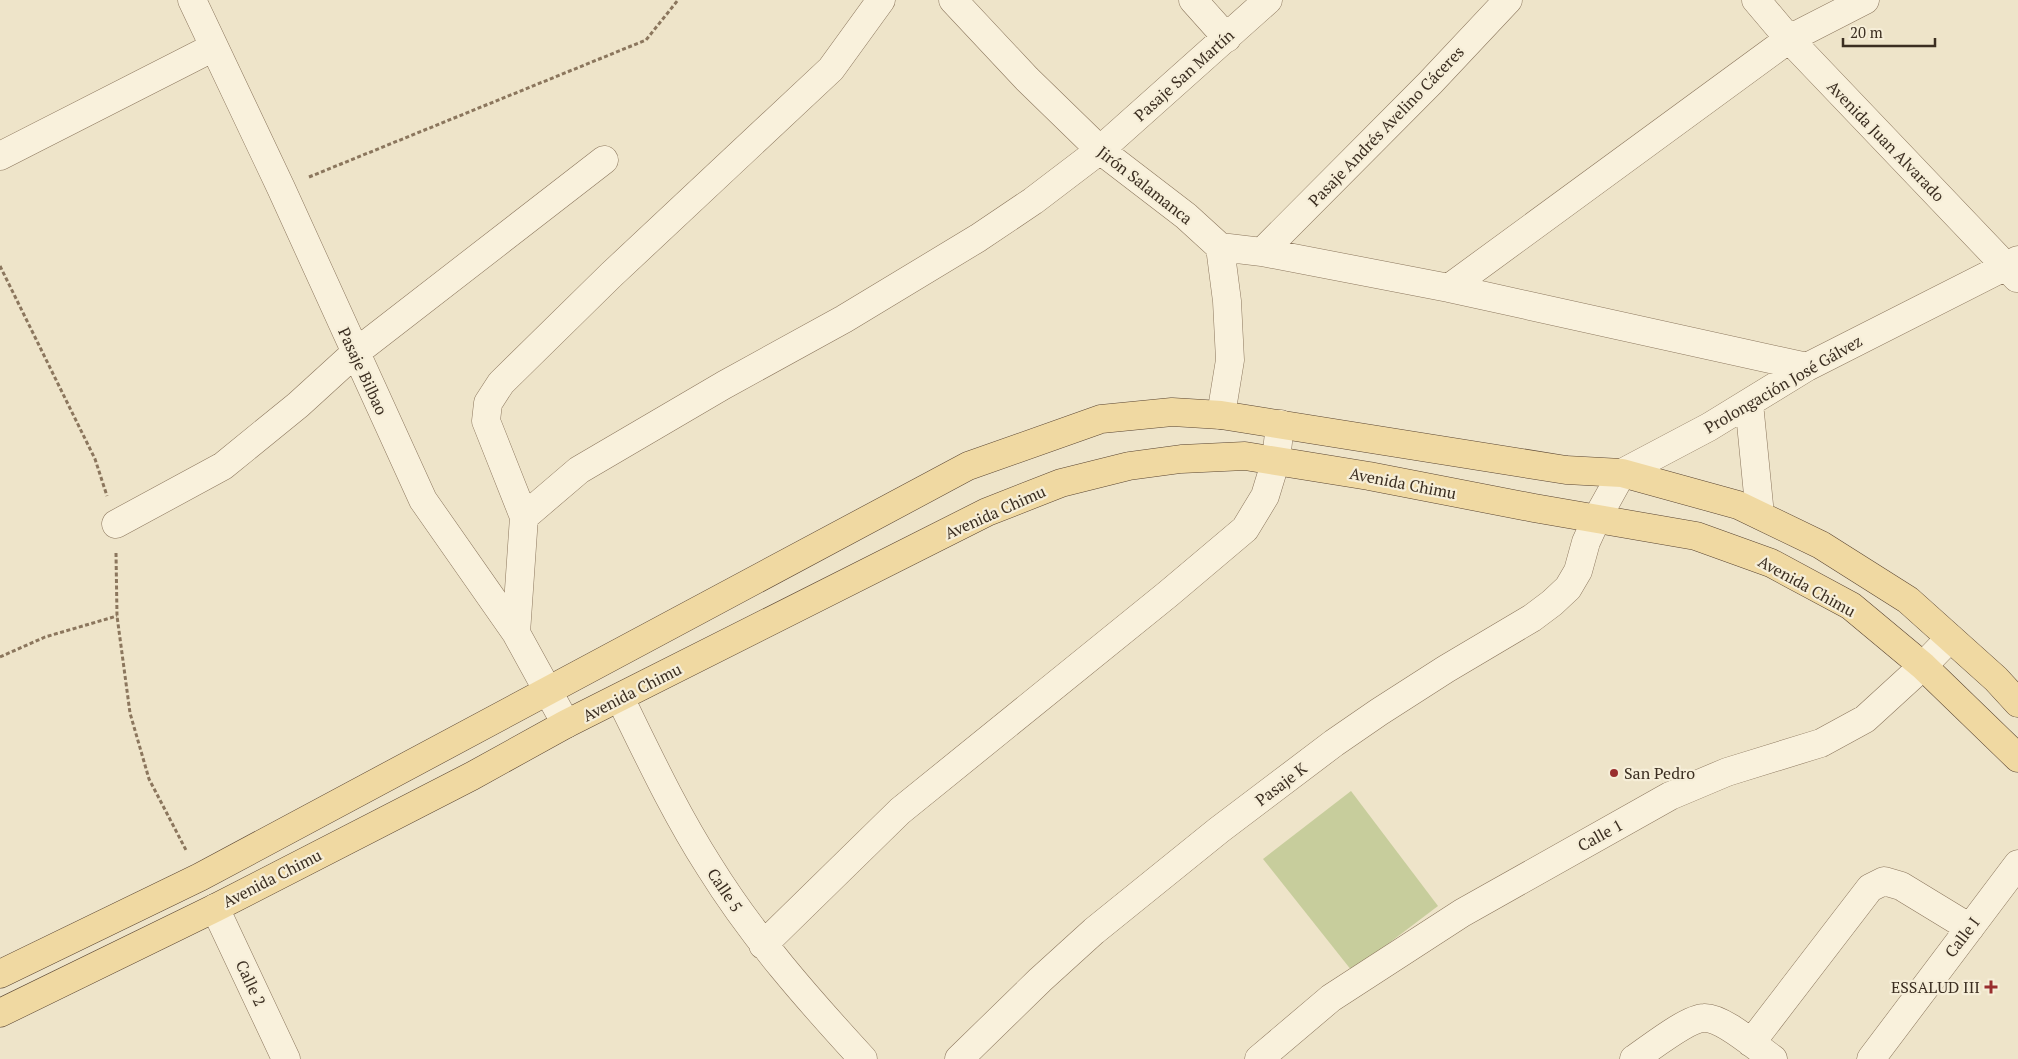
<svg xmlns="http://www.w3.org/2000/svg" width="2018" height="1059" viewBox="0 0 2018 1059" font-family="'PT Serif',serif">
<rect width="100%" height="100%" fill="#eee4c9"/>
<!-- green -->
<path fill="#c7cd9c" d="M 1351,791 L 1438,906 L 1352,971 L 1263,859 Z"/>
<g fill="none" stroke-linecap="round" stroke-linejoin="round">
<!-- minor casing -->
<g stroke="#8b765d" stroke-width="29">
<path id="minor" d="M 192,0 L 281,188 L 423,500 L 516,633 L 566,724
M 953,0 L 1027,79 L 1100,150 L 1186,216 L 1220,247 L 1227,301 L 1230,360 L 1221,415
M 1193,0 L 1227,38
M 1756,0 L 1789,39 L 2017,278
M 0,156 L 214,47
M 1220,247 L 1262,252 L 1449,288 L 1807,367
M 1262,252 L 1430,83 L 1508,0
M 1449,288 L 1789,39 L 1865,0
M 1749,403 L 1760,515
M 524,517 L 486,421 L 488,403 L 501,383 L 611,275 L 831,69 L 881,0
M 116,524 L 223,466 L 298,405 L 355,353 L 604,160
M 516,633 L 524,517 L 579,470 L 724,385 L 844,319 L 978,238 L 1033,201 L 1100,150 L 1268,0
M 620,698 C 648,755 675,813 709,866 C 753,937 807,998 863,1059
M 215,908 L 286,1059
M 763,945 L 900,811 L 1168,594 L 1245,529 L 1265,496 L 1276,460 L 1280,424
M 1751,1043 L 1870,888 L 1884,881 L 1901,886 L 1970,928
M 959,1059 L 1040,980 L 1094,931 L 1219,830 L 1334,743 L 1379,712 L 1446,669 L 1532,618 L 1552,603 L 1568,588 L 1578,571 L 1586,542 L 1597,518 L 1622,473 L 1709,427 L 1807,367 L 2018,260
M 1259,1059 L 1331,998 L 1462,913 L 1670,796 L 1727,772 L 1821,743 L 1865,719 L 1923,666 L 1950,638
M 1634,1059 C 1649,1049 1688,1018 1704,1018 C 1723,1017 1757,1048 1773,1059
M 1871,1059 L 2018,864"/>
</g>
<!-- major casing -->
<g stroke="#594431" stroke-width="29">
<path id="major" d="M 0,974 L 200,877 L 968,466 L 1101,419 L 1172,412 L 1221,415 L 1566,470 L 1622,473 L 1738,505 L 1821,545 L 1908,600 L 1996,679 L 2018,703
M 0,1013 L 215,908 L 472,776 L 566,724 L 987,512 L 1061,483 L 1129,466 L 1181,459 L 1245,456 L 1369,476 L 1534,508 L 1696,536 L 1771,563 L 1851,606 L 1923,666 L 2018,758"/>
</g>
<!-- path -->
<path stroke="#8b765d" stroke-width="3" stroke-dasharray="4 2.5" stroke-linecap="butt" d="M 309,177 L 646,40 L 678,0
M 0,266 L 95,459 L 107,496
M 116,553 L 117,616 L 130,713 L 149,779 L 187,852
M 0,657 L 45,637 L 117,616"/>
<!-- minor -->
<use href="#minor" stroke="#f9f1dc" stroke-width="28"/>
<!-- major -->
<use href="#major" stroke="#f0d9a2" stroke-width="28"/>
</g>
<!-- markers -->
<g fill="#992e2e" stroke="#f6eed8" stroke-width="2">
<circle cx="1614" cy="773" r="5"/>
<path d="M1988.5 979.5h5v5h5v5h-5v5h-5v-5h-5v-5h5z"/>
</g>
<g text-anchor="middle" stroke-width="4.5" stroke-linejoin="round" paint-order="stroke">
<!-- street labels -->
<g font-size="16" fill="#3b2e21" stroke="#f6eed8">
<text transform="translate(1184 75) rotate(-42)" y="6">Pasaje San Martín</text>
<text transform="translate(1386 126) rotate(-46)" y="6">Pasaje Andrés Avelino Cáceres</text>
<text transform="translate(1886 141) rotate(46)" y="6">Avenida Juan Alvarado</text>
<text transform="translate(1145 185) rotate(38)" y="6">Jirón Salamanca</text>
<text transform="translate(363 371) rotate(65)" y="6">Pasaje Bilbao</text>
<text transform="translate(1783 384) rotate(-30)" y="6">Prolongación José Gálvez</text>
<text transform="translate(1403 483) rotate(11)" y="6">Avenida Chimu</text>
<text transform="translate(995 512) rotate(-24)" y="6">Avenida Chimu</text>
<text transform="translate(1807 586) rotate(29)" y="6">Avenida Chimu</text>
<text transform="translate(632 692) rotate(-27)" y="6">Avenida Chimu</text>
<text transform="translate(1281 784) rotate(-37)" y="6">Pasaje K</text>
<text transform="translate(1600 835) rotate(-29)" y="6">Calle 1</text>
<text transform="translate(272 878) rotate(-27)" y="6">Avenida Chimu</text>
<text transform="translate(725 890) rotate(56)" y="6">Calle 5</text>
<text transform="translate(1962 937) rotate(-53)" y="6">Calle I</text>
<text transform="translate(251 983) rotate(65)" y="6">Calle 2</text>
</g>
<!-- poi labels -->
<g font-size="16" fill="#3b2e21" stroke="#f6eed8" text-anchor="start">
<text x="1624" y="779">San Pedro</text>
<text x="1980" y="993" text-anchor="end">ESSALUD III</text>
</g>
</g>
<!-- scale -->
<path d="M1843 38v8h92v-8" fill="none" stroke="#3b2e21" stroke-width="2.5"/>
<text x="1850" y="38" font-size="15" fill="#3b2e21" stroke="#f6eed8" stroke-width="4" paint-order="stroke">20 m</text>
</svg>
